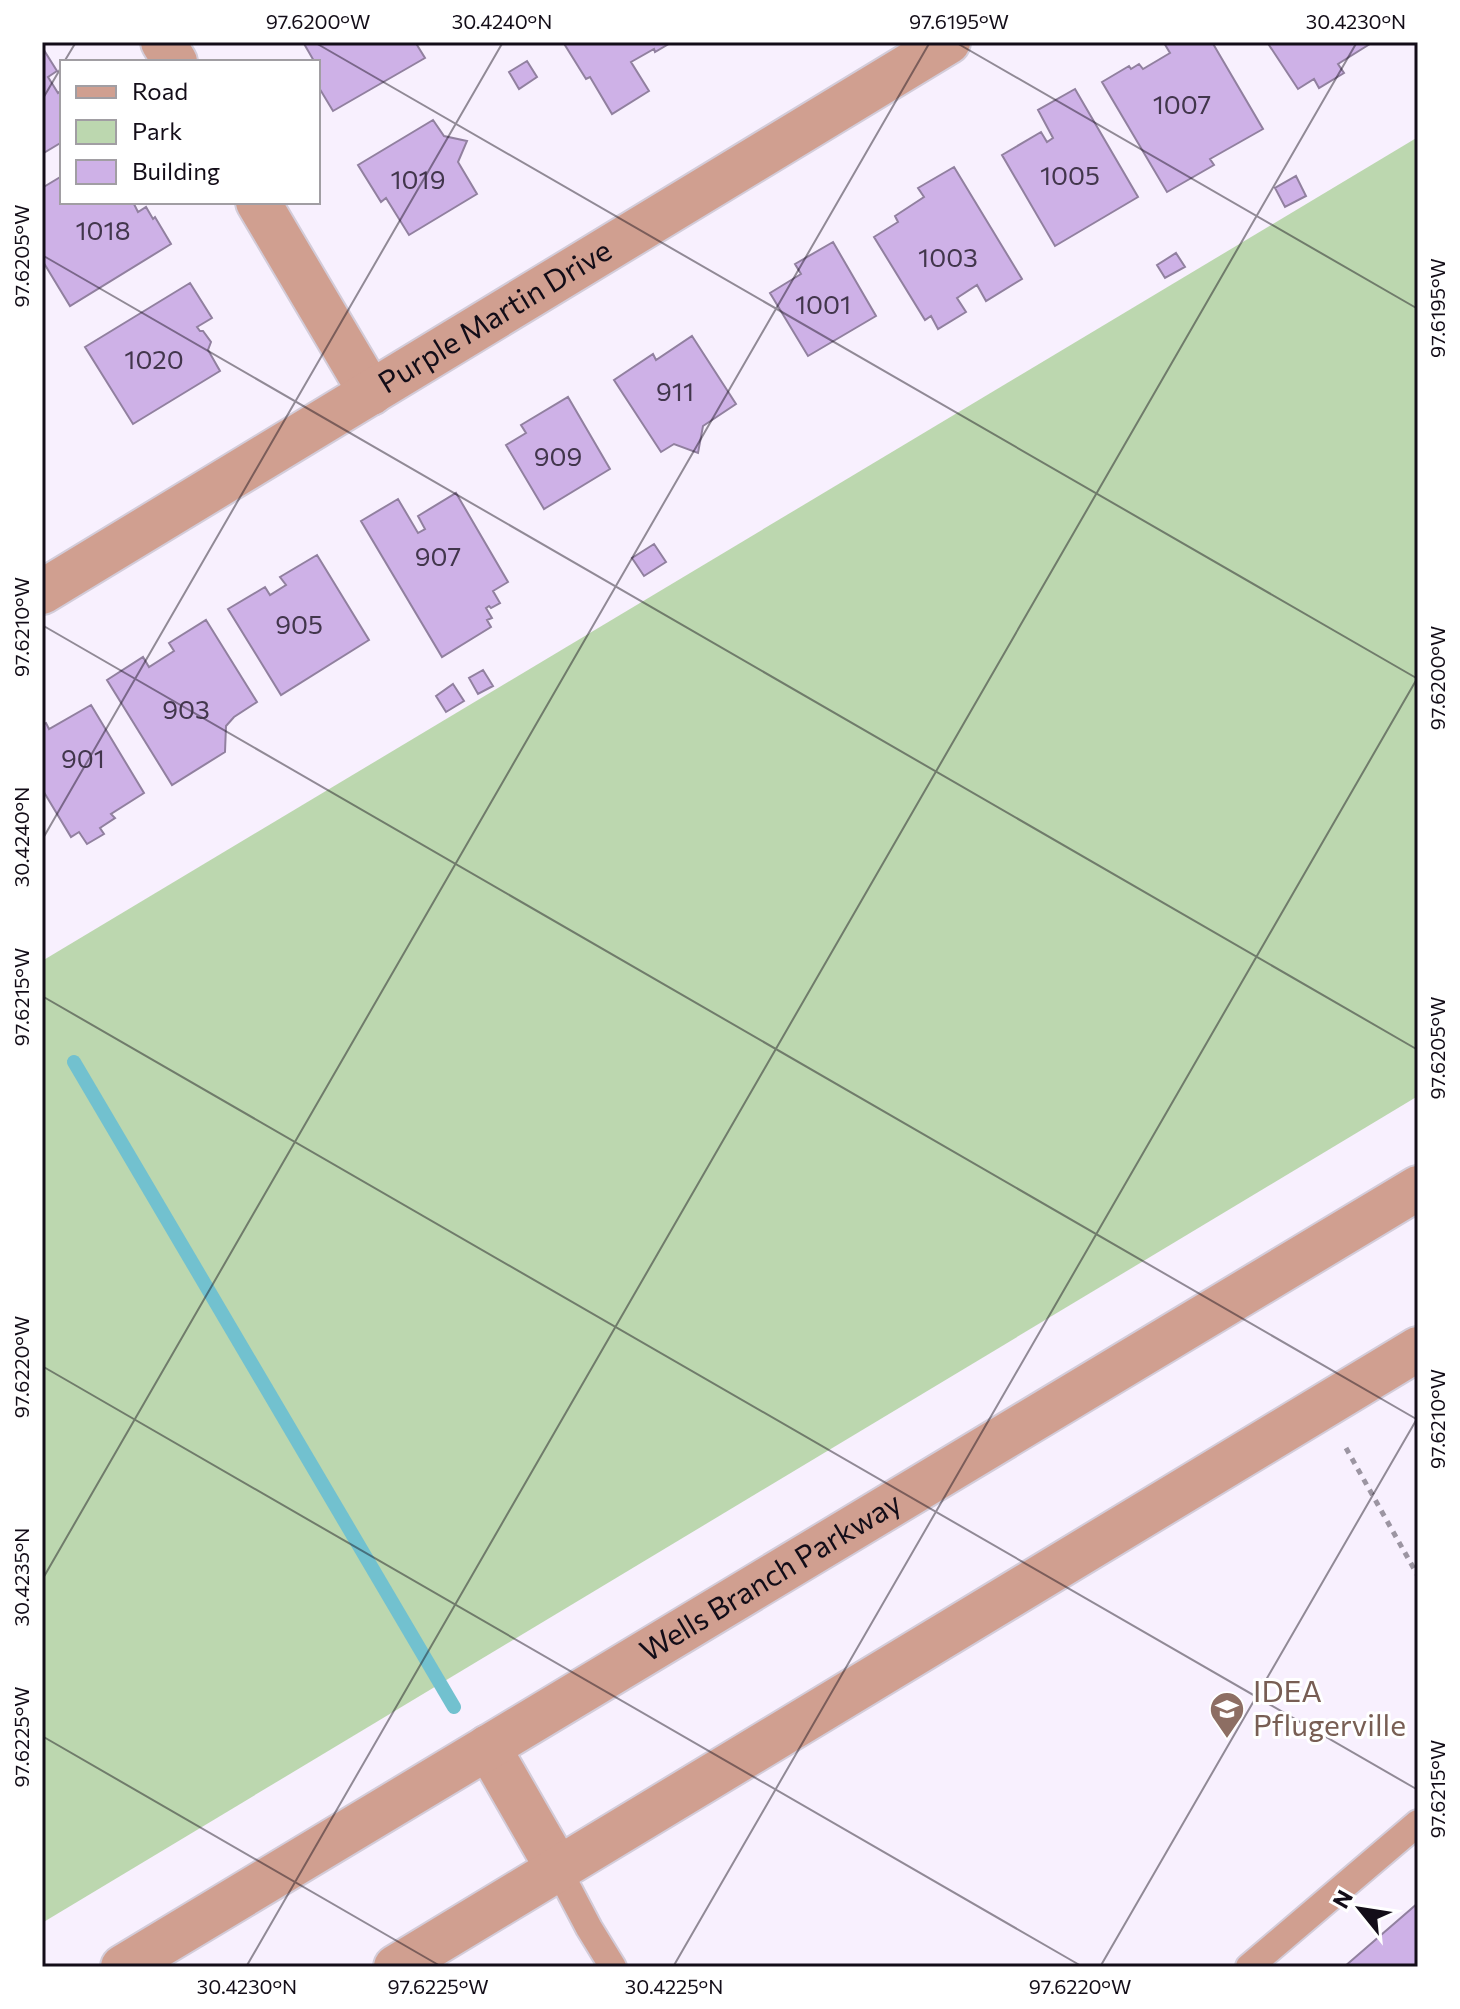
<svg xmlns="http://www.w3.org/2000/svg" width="1460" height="2009" viewBox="0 0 1460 2009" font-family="Commissioner,sans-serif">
<rect width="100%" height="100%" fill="#f8f0fe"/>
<!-- green -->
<path fill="#bcd7af" d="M 1418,137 L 1418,1096 L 42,1923 L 42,961 Z"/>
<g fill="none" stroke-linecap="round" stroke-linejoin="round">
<!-- stream -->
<path stroke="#72c1cf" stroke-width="14" d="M 74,1062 L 454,1707"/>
</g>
<!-- building -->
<path fill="#ceb1e7" stroke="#91809f" stroke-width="2" d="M 303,42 L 421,42 L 417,45 L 425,58 L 333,111 L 318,86 L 318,62 L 313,62 L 314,61 Z
M 563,42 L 672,42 L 655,52 L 654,49 L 631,62 L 649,91 L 612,114 L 590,77 L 586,79 Z
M 1165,42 L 1212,42 L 1263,129 L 1210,159 L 1214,165 L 1167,192 L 1102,82 L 1129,66 L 1131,69 L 1139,64 L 1143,69 L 1170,53 L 1164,43 Z
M 1267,42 L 1373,42 L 1338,64 L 1344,73 L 1319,88 L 1314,79 L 1298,89 Z
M 42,47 L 57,71 L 48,77 L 58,93 L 62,90 L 62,142 L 42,154 Z
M 527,61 L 537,77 L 519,89 L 509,72 Z
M 1075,89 L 1138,197 L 1055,246 L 1002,155 L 1041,132 L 1047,142 L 1053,138 L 1038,110 Z
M 433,120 L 444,136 L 467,141 L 458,162 L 477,194 L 409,235 L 386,198 L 381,202 L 358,165 Z
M 954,167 L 1022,279 L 986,301 L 977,285 L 957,298 L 966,312 L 938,329 L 931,316 L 925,320 L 874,237 L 898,222 L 895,216 L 924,197 L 918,188 Z
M 62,176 L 62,202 L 133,202 L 138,212 L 146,207 L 153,219 L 155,217 L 171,244 L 70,306 L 42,260 L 42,188 Z
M 1296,176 L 1306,196 L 1285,207 L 1275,188 Z
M 833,242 L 876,316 L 808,356 L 770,293 L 801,274 L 795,264 Z
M 1176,253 L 1185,267 L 1165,278 L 1157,265 Z
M 190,283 L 212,318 L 197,327 L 200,331 L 203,331 L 211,342 L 208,350 L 220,371 L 133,424 L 85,347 Z
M 692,336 L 736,404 L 703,426 L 698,453 L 674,444 L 661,452 L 614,380 L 653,354 L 656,360 Z
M 568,397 L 610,469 L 544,509 L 506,445 L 526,433 L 521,425 Z
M 456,493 L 508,582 L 493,591 L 500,603 L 491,608 L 489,606 L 486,608 L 492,618 L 487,620 L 491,627 L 442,657 L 361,521 L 398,499 L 418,533 L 425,529 L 418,516 Z
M 654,544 L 666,562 L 644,576 L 632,558 Z
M 317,555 L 369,640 L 281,695 L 228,609 L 265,587 L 270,595 L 286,585 L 280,577 Z
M 206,620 L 257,702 L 234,717 L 226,726 L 225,752 L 172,785 L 107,680 L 143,657 L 149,667 L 174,651 L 169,643 Z
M 483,670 L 493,686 L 478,694 L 469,678 Z
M 453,684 L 464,701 L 446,712 L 436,696 Z
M 91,705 L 144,793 L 111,814 L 115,818 L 100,828 L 104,834 L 87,844 L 79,832 L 71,837 L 42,789 L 42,725 L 46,723 L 49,729 Z
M 1418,1903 L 1418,1967 L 1344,1967 Z"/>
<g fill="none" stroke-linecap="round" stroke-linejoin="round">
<!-- service casing -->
<g stroke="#d3ccd9" stroke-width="30">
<path id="service" d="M 558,1869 L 589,1928 L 613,1967
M 1249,1967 L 1418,1823"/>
</g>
<!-- minor casing -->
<g stroke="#d3ccd9" stroke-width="48">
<g id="minor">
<path d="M 163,42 L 175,62"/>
<path d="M 258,202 L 371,393"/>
<path id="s1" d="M 42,592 L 948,42"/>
</g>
</g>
<!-- tertiary casing -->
<g stroke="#d3ccd9" stroke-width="48">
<g id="tertiary">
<path d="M 488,1747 L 558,1869"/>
<path id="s2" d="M 123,1967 L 1418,1188"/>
<path d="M 396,1967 L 1418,1349"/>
</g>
</g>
<!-- path -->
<path stroke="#9c95a2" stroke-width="5" stroke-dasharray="6 6" stroke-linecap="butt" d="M 1346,1448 L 1418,1576"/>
<!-- service -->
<use href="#service" stroke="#d09f90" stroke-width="26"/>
<!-- minor -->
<use href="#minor" stroke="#d09f90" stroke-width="44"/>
<!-- tertiary -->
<use href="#tertiary" stroke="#d09f90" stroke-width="44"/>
</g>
<!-- ticks -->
<path fill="none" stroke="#130d18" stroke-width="2" stroke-opacity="0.45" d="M 314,42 L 1418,679M 955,42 L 1418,309M 64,62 L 76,42M 42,100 L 62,66M 42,255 L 1418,1050M 42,625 L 1418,1420M 42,840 L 503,42M 42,996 L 1418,1790M 42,1366 L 1083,1967M 42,1580 L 930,42M 42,1736 L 442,1967M 246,1967 L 1357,42M 673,1967 L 1418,677M 1100,1967 L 1418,1417"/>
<!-- icons -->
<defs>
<g id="school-pin" transform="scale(1.8)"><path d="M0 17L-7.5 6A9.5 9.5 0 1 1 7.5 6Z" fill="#8d6e63" stroke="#fff"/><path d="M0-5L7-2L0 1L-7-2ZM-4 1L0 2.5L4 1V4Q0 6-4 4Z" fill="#fff"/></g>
</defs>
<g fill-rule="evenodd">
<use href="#school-pin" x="1227" y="1709"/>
</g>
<g text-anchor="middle" stroke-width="6" stroke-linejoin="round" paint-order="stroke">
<!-- number labels -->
<g font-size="26" fill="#42364c">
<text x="1182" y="114">1007</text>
<text x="1070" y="185">1005</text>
<text x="418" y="189">1019</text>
<text x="103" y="240">1018</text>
<text x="948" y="267">1003</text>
<text x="823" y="314">1001</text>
<text x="154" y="369">1020</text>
<text x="675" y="401">911</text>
<text x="558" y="466">909</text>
<text x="438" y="566">907</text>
<text x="299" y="634">905</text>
<text x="186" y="719">903</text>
<text x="83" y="768">901</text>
</g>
<!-- street labels -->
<g font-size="30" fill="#130d18" stroke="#fff">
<text dy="10" stroke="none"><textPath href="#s1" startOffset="530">Purple Martin Drive</textPath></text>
<text dy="10" stroke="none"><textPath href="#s2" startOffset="756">Wells Branch Parkway</textPath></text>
</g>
<!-- education labels -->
<g font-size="30" fill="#785e54" stroke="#fff" text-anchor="start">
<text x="1253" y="1702">IDEA<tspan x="1253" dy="34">Pflugerville</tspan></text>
</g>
</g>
<!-- border -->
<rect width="1460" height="2009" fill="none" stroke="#ffffff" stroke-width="88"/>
<!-- legend -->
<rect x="60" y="60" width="260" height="144" fill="#ffffff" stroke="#a19ea3" stroke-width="2"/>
<rect x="76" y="86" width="40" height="12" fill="#d09f90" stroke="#a19ea3" stroke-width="2"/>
<text x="132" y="100" font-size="24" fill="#130d18">Road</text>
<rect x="76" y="120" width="40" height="24" fill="#bcd7af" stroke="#a19ea3" stroke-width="2"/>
<text x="132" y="140" font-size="24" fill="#130d18">Park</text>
<rect x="76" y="160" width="40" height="24" fill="#ceb1e7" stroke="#a19ea3" stroke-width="2"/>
<text x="132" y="180" font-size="24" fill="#130d18">Building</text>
<!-- north arrow -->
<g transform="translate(1360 1909) rotate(300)" stroke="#ffffff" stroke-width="6" paint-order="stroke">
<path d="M0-6L14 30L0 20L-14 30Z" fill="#130d18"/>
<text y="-12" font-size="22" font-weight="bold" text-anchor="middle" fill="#130d18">N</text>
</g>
<rect x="44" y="44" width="1372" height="1921" fill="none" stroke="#130d18" stroke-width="3"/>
<g font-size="20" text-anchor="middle" fill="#130d18">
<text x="318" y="29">97.6200°W</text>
<text x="502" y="29">30.4240°N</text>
<text x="959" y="29">97.6195°W</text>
<text x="1356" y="29">30.4230°N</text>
<text transform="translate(22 256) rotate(-90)" y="7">97.6205°W</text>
<text transform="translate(1438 308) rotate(-90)" y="7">97.6195°W</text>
<text transform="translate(22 627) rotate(-90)" y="7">97.6210°W</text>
<text transform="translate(1438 678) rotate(-90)" y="7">97.6200°W</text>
<text transform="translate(22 837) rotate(-90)" y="7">30.4240°N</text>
<text transform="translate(22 997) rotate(-90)" y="7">97.6215°W</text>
<text transform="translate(1438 1048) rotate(-90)" y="7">97.6205°W</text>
<text transform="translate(22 1367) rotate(-90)" y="7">97.6220°W</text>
<text transform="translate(1438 1419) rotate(-90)" y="7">97.6210°W</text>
<text transform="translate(22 1577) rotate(-90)" y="7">30.4235°N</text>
<text transform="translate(22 1737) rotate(-90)" y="7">97.6225°W</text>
<text transform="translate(1438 1789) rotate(-90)" y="7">97.6215°W</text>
<text x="247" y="1994">30.4230°N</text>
<text x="438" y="1994">97.6225°W</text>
<text x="674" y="1994">30.4225°N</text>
<text x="1080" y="1994">97.6220°W</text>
</g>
</svg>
